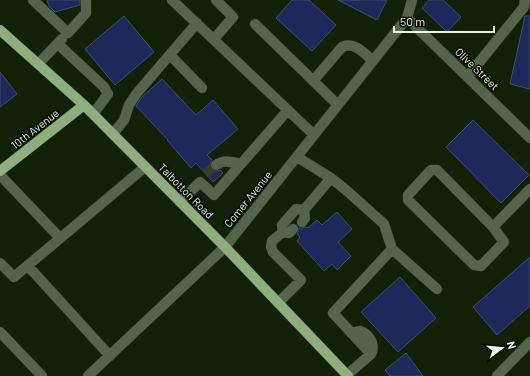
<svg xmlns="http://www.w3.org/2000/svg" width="530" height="376" viewBox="0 0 530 376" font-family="Barlow,sans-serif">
<rect width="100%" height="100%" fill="#112107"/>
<!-- building -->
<path fill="#1e285b" stroke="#454d6a" d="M 47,0 L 80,0 L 80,5 L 55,12 L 49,6 Z
M 292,0 L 309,0 L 336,25 L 312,51 L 276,18 Z
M 338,0 L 387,0 L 377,20 Z
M 429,0 L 443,0 L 461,17 L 447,32 L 422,8 Z
M 124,16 L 154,52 L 115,85 L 85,49 Z
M 525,16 L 530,16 L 530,89 L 510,84 Z
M 0,72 L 17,94 L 0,107 Z
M 162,79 L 196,115 L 213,100 L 238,129 L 207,155 L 212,160 L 210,165 L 211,169 L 216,171 L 220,170 L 223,173 L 213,182 L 196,163 L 191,168 L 167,140 L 168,140 L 136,106 L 141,98 Z
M 473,120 L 529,175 L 501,203 L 446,147 Z
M 337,212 L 352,229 L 338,242 L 351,256 L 337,270 L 332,264 L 324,271 L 297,241 L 300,237 L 297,234 L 299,228 L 302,228 L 306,227 L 308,228 L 317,220 L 322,225 Z
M 530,257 L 530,306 L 497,335 L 473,307 Z
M 400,277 L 436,318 L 398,352 L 361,312 Z
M 406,353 L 423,376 L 390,376 L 385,370 Z"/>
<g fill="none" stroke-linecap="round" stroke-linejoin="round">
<!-- minor-tunnel -->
<path stroke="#324128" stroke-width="10" stroke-dasharray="10 5" stroke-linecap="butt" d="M 205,174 L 216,165"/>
<!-- minor casing -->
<g stroke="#2b3b22" stroke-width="11">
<path id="minor" d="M 33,0 L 68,33 L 86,13 L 86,0
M 172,0 L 314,135
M 407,18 L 530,138
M 255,24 L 338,105
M 214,39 L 233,17 L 216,0
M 58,44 L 104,87 L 108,94 L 93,114
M 170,55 L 202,88
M 38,64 L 62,39
M 468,76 L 524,7 L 525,0
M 313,81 L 342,47 C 354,41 364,53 373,61
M 113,134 L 124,120 L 129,105 L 137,93 L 197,23
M 297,157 L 331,178 L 346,190 L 384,224 L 392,249
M 216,165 C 224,159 232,162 241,164
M 431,170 L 437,170 L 493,227 L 504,242 L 481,266 L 474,265 L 408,200 L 408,195 Z
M 0,175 L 60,238
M 180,202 L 200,182 L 214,195 L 288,110
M 302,222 L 305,218 L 304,210
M 493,227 L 530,189
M 283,232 L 289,233 L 293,229
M 0,263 L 14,277 L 145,167
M 28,266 L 110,356
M 278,303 L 301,280 L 273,252 L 271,247 L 272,241 L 283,232 L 282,225 L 296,209 L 304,210 L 331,178
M 0,332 L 42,376
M 351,333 L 360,331 C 369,334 376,344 371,354
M 347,375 L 371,354 L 333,313 L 392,249 L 437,289
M 88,376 L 225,247 L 407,18 L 412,0
M 497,376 L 530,342"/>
</g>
<!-- major casing -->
<g stroke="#2b3b22" stroke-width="11">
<path id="major" d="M 0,30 L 84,105 L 225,247 L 348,376
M 0,171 L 84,105"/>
</g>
<!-- minor -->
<use href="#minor" stroke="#55654d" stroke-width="10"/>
<!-- major -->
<use href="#major" stroke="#8eaf7d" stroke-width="10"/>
</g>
<g text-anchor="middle" stroke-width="3" stroke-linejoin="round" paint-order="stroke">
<!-- street labels -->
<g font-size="11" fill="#ebf6e6" stroke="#040902">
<text transform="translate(477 69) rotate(44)" y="4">Olive Street</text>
<text transform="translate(35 129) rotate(-38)" y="4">10th Avenue</text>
<text transform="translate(186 191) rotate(45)" y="4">Talbotton Road</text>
<text transform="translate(248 199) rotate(-51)" y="4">Comer Avenue</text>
</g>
</g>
<!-- north arrow -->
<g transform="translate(502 348) rotate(74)" stroke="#040902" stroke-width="3" paint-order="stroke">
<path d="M0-3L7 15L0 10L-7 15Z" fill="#ebf6e6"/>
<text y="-6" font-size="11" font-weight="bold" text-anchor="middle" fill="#ebf6e6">N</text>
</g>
<!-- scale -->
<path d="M394 26v6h100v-6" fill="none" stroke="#ebf6e6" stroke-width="2"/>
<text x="400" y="26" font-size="12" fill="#ebf6e6" stroke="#040902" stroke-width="3" paint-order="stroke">50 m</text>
</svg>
